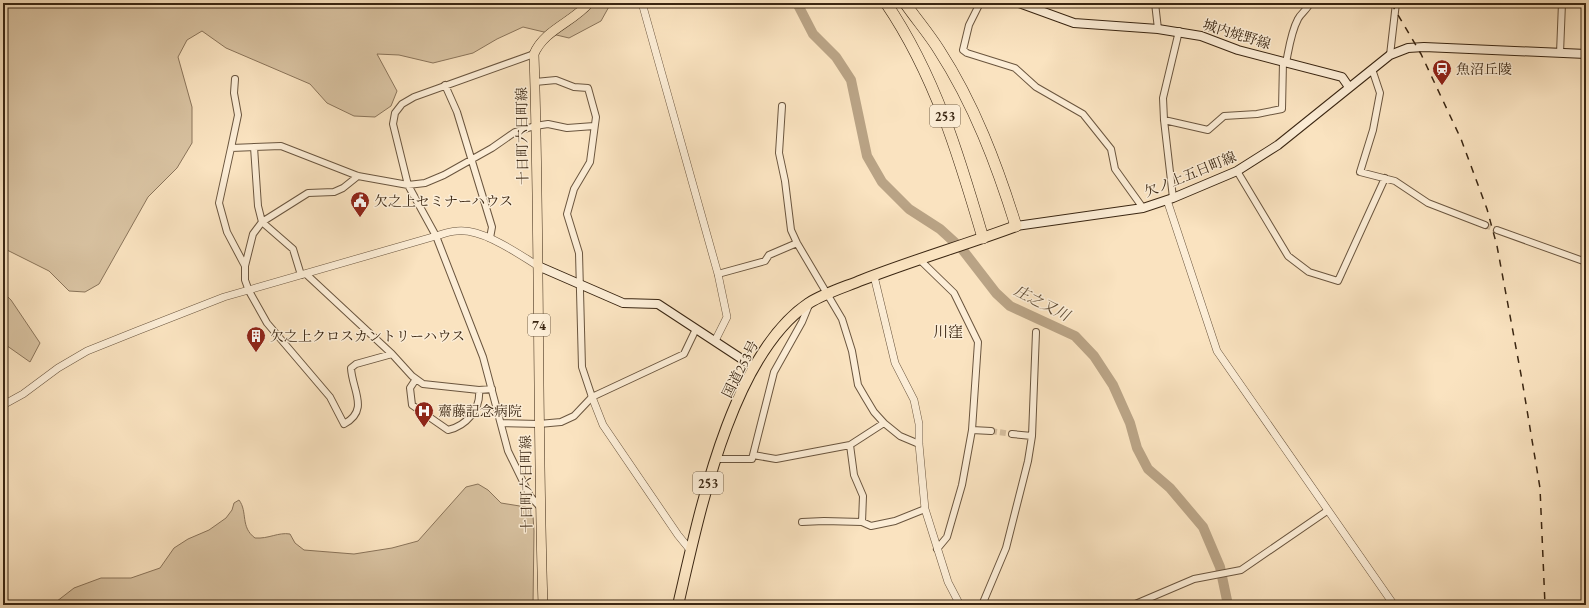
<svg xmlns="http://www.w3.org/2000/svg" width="1589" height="608" viewBox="0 0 1589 608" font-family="'EB Garamond','Noto Serif JP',serif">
<rect width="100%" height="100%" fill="#fae3c0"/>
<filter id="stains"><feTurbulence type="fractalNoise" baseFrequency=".005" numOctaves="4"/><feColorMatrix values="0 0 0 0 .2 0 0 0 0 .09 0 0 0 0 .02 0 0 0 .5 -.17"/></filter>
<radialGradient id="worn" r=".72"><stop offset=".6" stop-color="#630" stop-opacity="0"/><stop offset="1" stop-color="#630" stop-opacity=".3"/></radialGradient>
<!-- green -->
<path fill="#d9c3a2" stroke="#8a745a" d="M 3,3 L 611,3 L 601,21 L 569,38 L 523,27 L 497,39 L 473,53 L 433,63 L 399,55 L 377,54 L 397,91 L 391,106 L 375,117 L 354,116 L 327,103 L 310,84 L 226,48 L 202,31 L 187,40 L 178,57 L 192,107 L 192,143 L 177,168 L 148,197 L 99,284 L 85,292 L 69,291 L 49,271 L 3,248 Z
M 3,292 L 11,300 L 40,343 L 30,362 L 3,343 Z
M 478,484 L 488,490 L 501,503 L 526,507 L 533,516 L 534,531 L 533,605 L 52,605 L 74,588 L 101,578 L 131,578 L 160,568 L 174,548 L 188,539 L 209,530 L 226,518 L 232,510 L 234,503 L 239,500 C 248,512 240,527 255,538 C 269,539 278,532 290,534 L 295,543 L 304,550 L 354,554 L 392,548 L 418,541 L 466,487 Z"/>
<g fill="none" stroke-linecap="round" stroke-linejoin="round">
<!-- river -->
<path stroke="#b9a385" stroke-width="10" d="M 797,3 L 813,34 L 836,57 L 851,80 L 867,156 L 882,182 L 909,209 L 940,229 L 962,249 L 996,293 L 1010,306 L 1075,336 L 1094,356 L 1113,385 L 1130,423 L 1137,448 L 1148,469 L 1170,488 L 1203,527 L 1220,567 L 1228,605"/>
<!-- minor-tunnel -->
<path stroke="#d4bd9d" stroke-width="6" stroke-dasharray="6 3" stroke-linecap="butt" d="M 1485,225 L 1497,230
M 991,431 L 1012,434"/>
<!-- minor casing -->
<g stroke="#6a553e" stroke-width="8">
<path id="minor" d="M 980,3 L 969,25 L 963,50 L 967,53 L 1015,68 L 1036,87 L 1083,114 L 1111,149 L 1115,169 L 1143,208
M 1155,3 L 1158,29
M 1560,53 L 1562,3
M 534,54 L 414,97 L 402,104 L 395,113 L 393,124 L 408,185 L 436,236 L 483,357 L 508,451 L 530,496 L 540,507
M 1390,55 L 1396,3
M 1286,63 C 1289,48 1291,32 1298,19 C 1301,13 1307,10 1310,3
M 1372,69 L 1380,93 L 1373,130 L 1360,172 L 1395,181 L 1428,203 L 1485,225
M 535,82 L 556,80 L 574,87 L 588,88 L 596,117 L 590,162 L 574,189 L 567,214 L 579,253 L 582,367 L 592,397
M 445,85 L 457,112 L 492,227 L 490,238
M 782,106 L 779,153 L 785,181 L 791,230 L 797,243 L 842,319 L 852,351 L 858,385 L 865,397 L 874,412 L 884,423 L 900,436 L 919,444
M 1164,120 L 1208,130 L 1224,116 L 1257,114 L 1282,109 L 1283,62
M 254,147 L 258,206 L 262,222 L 293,249 L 301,275
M 231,148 L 238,115 L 234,93 L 235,79
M 1237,171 L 1288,256 L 1309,272 L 1338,281 L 1385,178
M 1173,198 L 1164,120 L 1163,98 L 1179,31
M 1497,230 L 1586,262
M 919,259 L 954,293 L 978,342 L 972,430 L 962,485 L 947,537 L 937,549
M 245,266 L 253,234 L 262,222 L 308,193 L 334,192 L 343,188 L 358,176
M 306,274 L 392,354 L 412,376 L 423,384 L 479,390 L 492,389
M 718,274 L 765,261 L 769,255 L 797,243
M 392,354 L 356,364 L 351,368 C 352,390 370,410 344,424 L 330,397 L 267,323 L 249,291 L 245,280 L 245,266 L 227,232 L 219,203 L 231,148 L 281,146 L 358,176 L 408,185 L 425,183 L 444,175 L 492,148 L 515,132 L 535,126 L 548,124 L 567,128 L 594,126
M 416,379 L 410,388 L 412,405 L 448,430 C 466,426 481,409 479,390
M 501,423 L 539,424 L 561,422 L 574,416 L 592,397 L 684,354 L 696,329
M 972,430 L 991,431
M 1012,434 L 1032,436
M 850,445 L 854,475 L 863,496 L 862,522 L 871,526 L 895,521 L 925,509
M 753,455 L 776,459 L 850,445 L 884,423
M 715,459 L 752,459 L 774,372 L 802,322 L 809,305
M 802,522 L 824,521 L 862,522
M 982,605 L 1006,548 L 1028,461 L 1032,436 L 1036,332
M 1133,605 L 1194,579 L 1241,570 L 1327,511"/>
</g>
<!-- tertiary casing -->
<g stroke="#6a553e" stroke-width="8">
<path id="tertiary" d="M 642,3 L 718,274 L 727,317 L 715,341
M 1167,200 L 1217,351 L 1394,605
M 874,276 L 895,363 L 914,400 L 919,424 L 919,444 L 925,509 L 948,582 L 960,605
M 592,397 L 603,425 L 678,535 L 691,551
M 3,405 L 23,394 L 58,368 L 87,351 L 137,331 L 224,297 L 436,236 C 443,234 450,231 457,231 C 482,228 517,253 538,266"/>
</g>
<!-- secondary casing -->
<g stroke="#3a2612" stroke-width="10">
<path id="secondary" d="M 1019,3 L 1074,23 L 1158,29 L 1201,36 L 1238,50 L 1342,77 L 1349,87
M 1016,226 L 1143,208 L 1173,198 L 1237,171 L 1278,145 L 1390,55 L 1408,48 L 1424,47 L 1586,54
M 538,266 L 623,303 L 658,304 L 754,367"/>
</g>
<!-- primary casing -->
<g stroke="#3a2612" stroke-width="10">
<path id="primary" d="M 543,605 C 537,421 540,237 534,54 C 544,30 573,22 589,3"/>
</g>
<!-- trunk casing -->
<g stroke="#3a2612" stroke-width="12">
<path id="trunk" d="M 678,605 C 699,516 730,356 809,303 C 825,293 845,287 862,280 C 913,260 965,245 1016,226"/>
</g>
<!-- motorway casing -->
<g stroke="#3a2612" stroke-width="12">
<path id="motorway" d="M 886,3 C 935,75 959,156 983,238
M 905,3 C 916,19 929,34 939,50 C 974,104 997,165 1016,226"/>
</g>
<!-- minor -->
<use href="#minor" stroke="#fcedd6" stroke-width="6"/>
<!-- tertiary -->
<use href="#tertiary" stroke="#fcedd6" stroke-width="7"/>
<!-- secondary -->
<use href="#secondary" stroke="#fcedd6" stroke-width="8"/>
<!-- primary -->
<use href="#primary" stroke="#fae3c0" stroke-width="9"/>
<!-- trunk -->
<use href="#trunk" stroke="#fae3c0" stroke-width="10"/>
<!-- motorway -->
<use href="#motorway" stroke="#fae3c0" stroke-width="11"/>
<!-- rail -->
<path stroke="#3a2612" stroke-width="1.5" stroke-dasharray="7 7" stroke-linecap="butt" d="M 1391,3 L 1421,54 L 1461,139 L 1487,209 L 1497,246 L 1522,380 L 1540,488 L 1545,605"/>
</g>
<!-- icons -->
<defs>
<g id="station-pin" transform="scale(1)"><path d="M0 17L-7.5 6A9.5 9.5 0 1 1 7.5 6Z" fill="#8f2418" stroke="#fcedd6"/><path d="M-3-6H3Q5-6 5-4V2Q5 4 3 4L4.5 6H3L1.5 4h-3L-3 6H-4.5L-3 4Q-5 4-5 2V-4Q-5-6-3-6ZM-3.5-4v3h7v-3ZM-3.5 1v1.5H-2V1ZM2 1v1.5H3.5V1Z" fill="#fff"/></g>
<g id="civic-pin" transform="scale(1)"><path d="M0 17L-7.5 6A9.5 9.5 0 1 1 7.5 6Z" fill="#8f2418" stroke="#fcedd6"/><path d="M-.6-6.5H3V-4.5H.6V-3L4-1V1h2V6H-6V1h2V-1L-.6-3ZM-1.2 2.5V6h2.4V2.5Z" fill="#fff"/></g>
<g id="building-pin" transform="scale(1)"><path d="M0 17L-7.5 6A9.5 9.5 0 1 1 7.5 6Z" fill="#8f2418" stroke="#fcedd6"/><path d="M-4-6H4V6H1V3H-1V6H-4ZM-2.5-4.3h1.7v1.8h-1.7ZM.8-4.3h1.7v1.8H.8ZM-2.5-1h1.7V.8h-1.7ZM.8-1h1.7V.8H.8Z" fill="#fff"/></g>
<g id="hospital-pin" transform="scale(1)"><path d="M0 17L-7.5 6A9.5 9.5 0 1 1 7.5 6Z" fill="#8f2418" stroke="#fcedd6"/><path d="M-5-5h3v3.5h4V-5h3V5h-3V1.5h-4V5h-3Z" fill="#fff"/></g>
</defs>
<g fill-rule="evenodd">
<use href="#station-pin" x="1442" y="69"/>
<use href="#civic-pin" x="360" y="201"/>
<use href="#building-pin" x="256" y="336"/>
<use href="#hospital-pin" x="424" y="411"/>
</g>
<g text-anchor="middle" stroke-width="3" stroke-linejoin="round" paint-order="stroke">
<!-- shield labels -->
<g fill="#fcedd6" stroke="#74624d" stroke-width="1">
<rect x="930" y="105" width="30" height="22" rx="3"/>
<rect x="528" y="314" width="22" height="22" rx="3"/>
<rect x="693" y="472" width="30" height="22" rx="3"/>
</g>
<g font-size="13" font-weight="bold" fill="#3a2612">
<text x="945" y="121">253</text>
<text x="539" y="330">74</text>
<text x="708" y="488">253</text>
</g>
<!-- street labels -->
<g font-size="14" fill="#3a2612" stroke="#fcedd6">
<text transform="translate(1237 34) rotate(17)" y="5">城内焼野線</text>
<text transform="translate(522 136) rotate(-91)" y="5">十日町六日町線</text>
<text transform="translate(1190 174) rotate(-22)" y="5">欠ノ上五日町線</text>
<text transform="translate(740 369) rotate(-63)" y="5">国道253号</text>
<text transform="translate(526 484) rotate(-91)" y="5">十日町六日町線</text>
</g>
<!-- poi labels -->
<g font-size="14" fill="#3a2612" stroke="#fcedd6" text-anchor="start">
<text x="1456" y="74">魚沼丘陵</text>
<text x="374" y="206">欠之上セミナーハウス</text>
<text x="270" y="341">欠之上クロスカントリーハウス</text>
<text x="438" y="416">齋藤記念病院</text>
</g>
<!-- water labels -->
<g font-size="15" font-style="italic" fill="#604c34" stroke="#fcedd6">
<text transform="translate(1042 303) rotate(27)" y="5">庄之又川</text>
</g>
<!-- neighbourhood labels -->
<g font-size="15" fill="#3a2612" stroke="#fcedd6">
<text x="948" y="337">川窪</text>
</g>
</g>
<!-- margin -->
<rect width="1589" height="608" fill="none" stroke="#fae3c0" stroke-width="16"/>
<rect x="4" y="4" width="1581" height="600" fill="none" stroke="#3a2612" stroke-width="2"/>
<rect x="8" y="8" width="1573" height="592" fill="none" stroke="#3a2612"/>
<rect width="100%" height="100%" filter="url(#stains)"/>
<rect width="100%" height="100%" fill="url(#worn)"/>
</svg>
